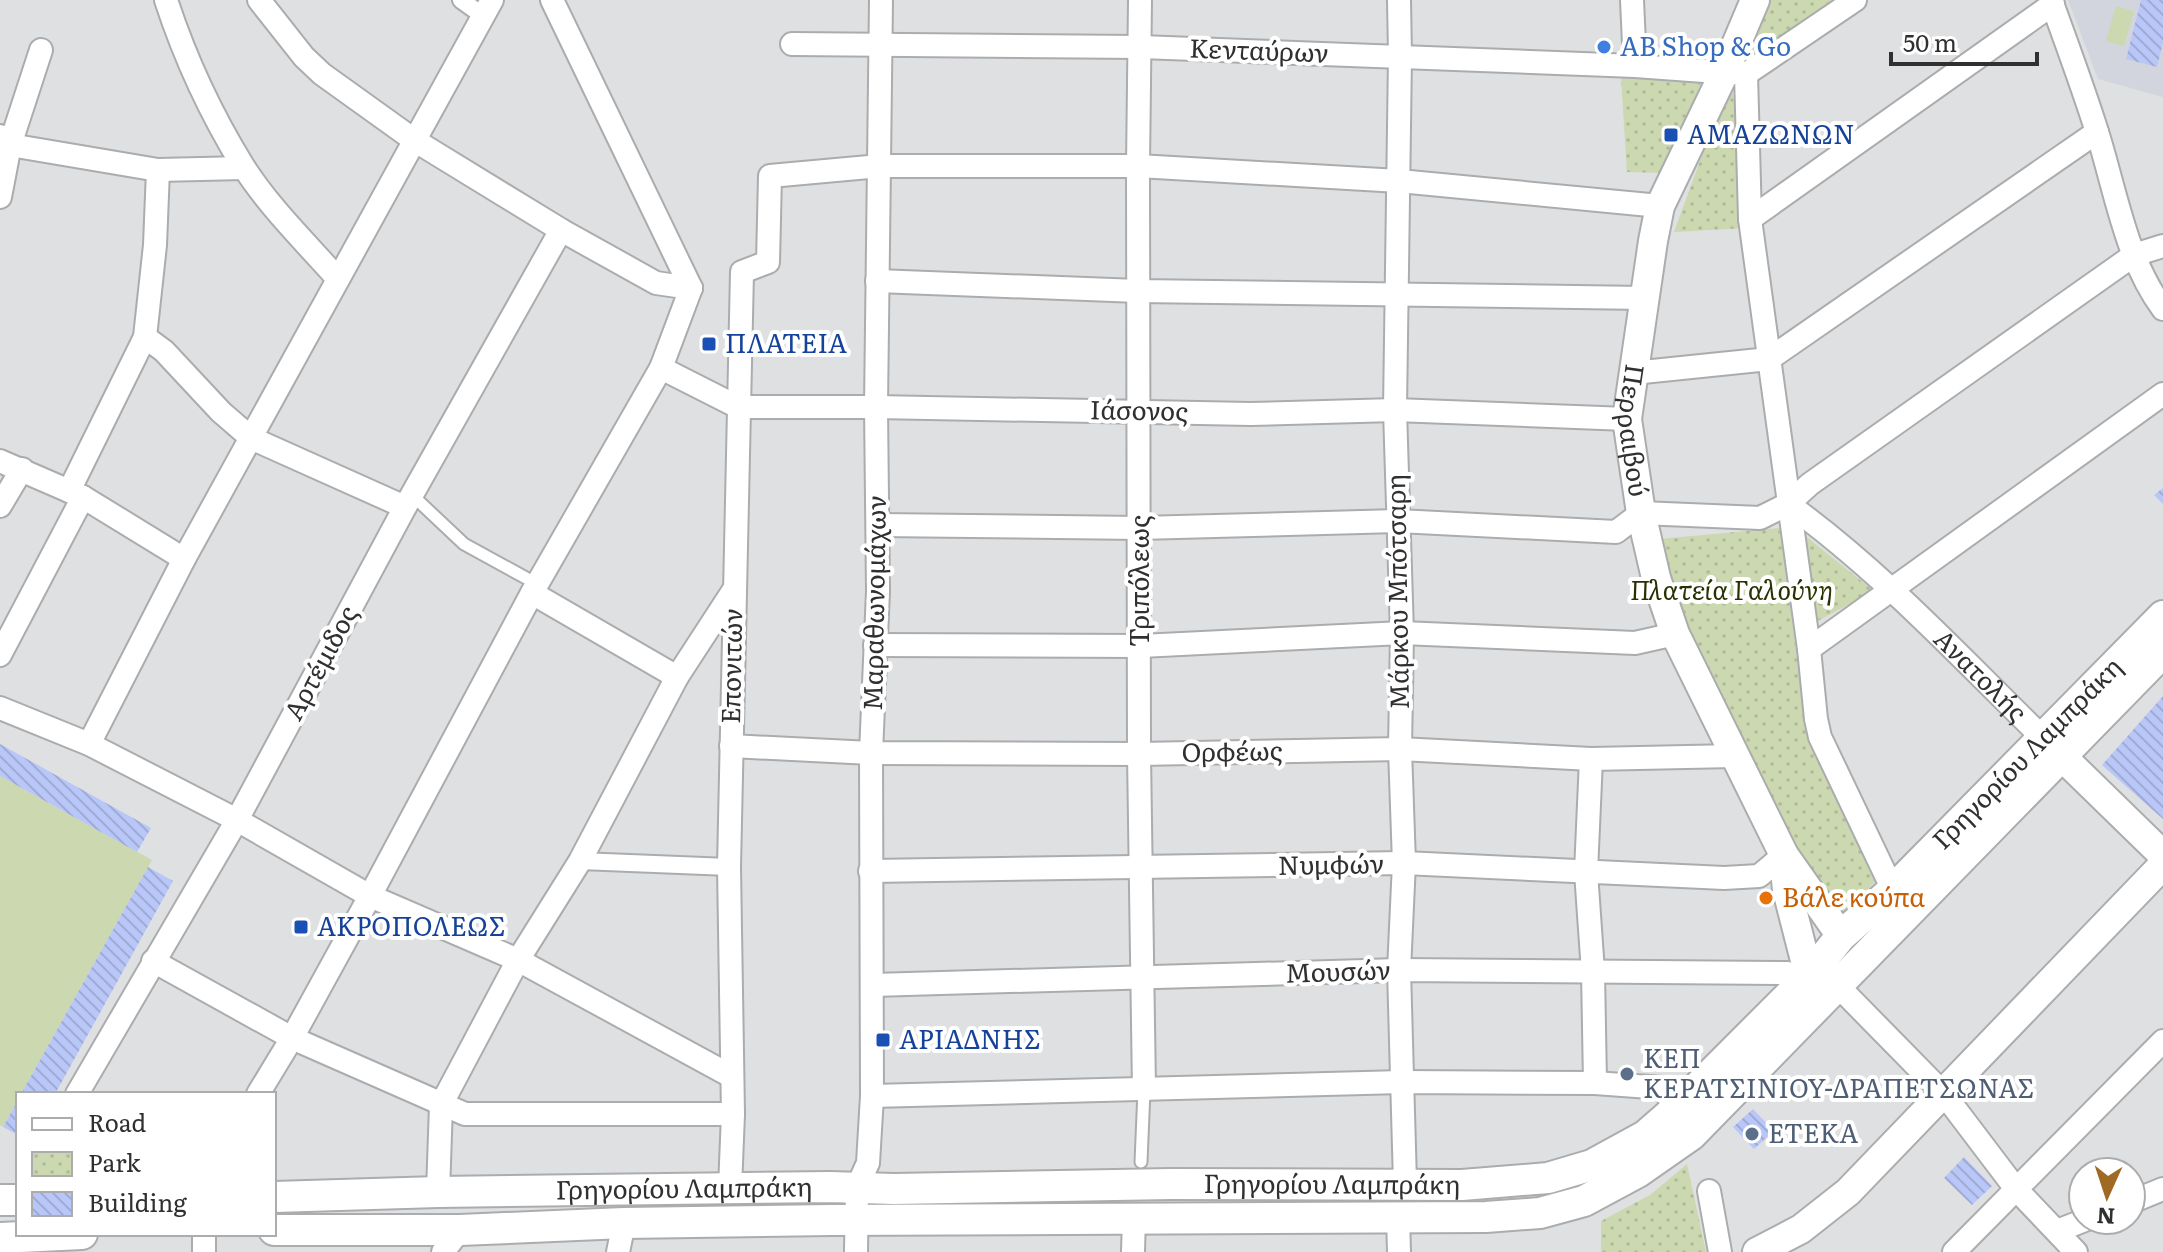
<svg xmlns="http://www.w3.org/2000/svg" width="2163" height="1252" viewBox="0 0 2163 1252" font-family="Literata,serif">
<defs>
<pattern id="park-dots" width="8" height="8" patternUnits="userSpaceOnUse" patternTransform="scale(2)"><rect width="8" height="8" fill="#ccd8b0"/><path d="M2 2h.1M6 6h.1" fill="none" stroke="#b0ba98" stroke-width="1.8" stroke-linecap="round"/></pattern>
<pattern id="building-back-hatch" width="6" height="6" patternUnits="userSpaceOnUse" patternTransform="scale(2)"><rect width="6" height="6" fill="#b9c7f8"/><path d="M-1 5l2 2M0 0l6 6M5-1l2 2" fill="none" stroke="#9fabd5"/></pattern>
</defs>
<rect width="100%" height="100%" fill="#dfe0e2"/>
<!-- built -->
<path fill="#d2d5dd" d="M 2068,0 L 2163,0 L 2163,97 L 2098,79 Z"/>
<!-- park -->
<path fill="url(#park-dots)" d="M 1769,0 L 1837,0 L 1753,65 L 1747,50 Z
M 1703,77 L 1664,173 L 1627,172 L 1621,78 Z
M 1733,93 L 1747,228 L 1674,232 L 1724,95 Z
M 1780,528 L 1807,733 L 1878,879 L 1836,920 C 1767,797 1698,672 1648,540 Z
M 1803,534 L 1874,591 L 1814,623 Z
M 1687,1164 L 1706,1252 L 1601,1252 L 1601,1221 L 1650,1195 Z"/>
<!-- garden -->
<path fill="#ccd8b0" d="M 2116,6 L 2134,11 L 2124,46 L 2106,41 Z
M 0,776 L 152,860 L 21,1094 L 18,1094 L 18,1100 L 3,1127 L 0,1125 Z"/>
<!-- building -->
<path fill="url(#building-back-hatch)" d="M 2141,0 L 2163,0 L 2163,43 L 2157,67 L 2126,59 Z
M 2163,488 L 2163,504 L 2154,495 Z
M 2163,696 L 2163,819 L 2102,765 Z
M 0,744 L 151,828 L 137,852 L 0,776 Z
M 148,867 L 173,881 L 55,1094 L 21,1094 Z
M 18,1100 L 18,1135 L 3,1127 Z
M 1753,1109 L 1774,1131 L 1754,1149 L 1733,1127 Z
M 1964,1157 L 1992,1186 L 1972,1205 L 1944,1178 Z"/>
<g fill="none" stroke-linecap="round" stroke-linejoin="round">
<!-- service casing -->
<g stroke="#abacae" stroke-width="15">
<path id="service" d="M 412,495 L 464,544 L 537,584
M 1141,1162 L 1144,1090"/>
</g>
<!-- pedestrian casing -->
<g stroke="#abacae" stroke-width="20">
<path id="pedestrian" d="M 461,0 L 482,15
M 580,861 L 729,867"/>
</g>
<!-- minor casing -->
<g stroke="#abacae" stroke-width="26">
<g id="minor">
<path d="M 166,0 C 185,58 211,114 243,166 C 269,207 306,243 338,279"/>
<path d="M 259,0 L 304,57 L 322,74 L 414,140 L 561,230 L 656,283 L 691,288"/>
<path d="M 552,0 L 691,288"/>
<path d="M 1140,0 L 1138,166 L 1139,754 L 1144,1090"/>
<path d="M 1399,0 L 1400,56 L 1395,410 L 1402,633 L 1400,749 L 1404,863 L 1399,970 L 1405,1183"/>
<path d="M 1632,0 L 1635,66"/>
<path d="M 2051,0 C 2067,45 2084,90 2098,135 C 2116,193 2126,259 2163,309"/>
<path d="M 792,44 L 1141,47 L 1635,66 L 1746,74 L 1750,219 L 1809,649 L 1816,719 L 1820,737 L 1893,890"/>
<path d="M 1746,74 L 1855,0"/>
<path d="M 0,136 L 10,145 L 158,170 L 244,168"/>
<path d="M 0,197 L 10,145 L 41,50"/>
<path d="M 1750,219 L 2053,4"/>
<path d="M 877,281 L 1138,291 L 1645,298"/>
<path d="M 145,337 L 164,351 L 221,412 L 251,438 L 405,507"/>
<path d="M 661,368 L 738,407 L 876,407 L 1251,414 L 1395,410 L 1627,419"/>
<path d="M 1633,373 L 1769,359 L 2097,132"/>
<path d="M 0,461 L 83,497 L 184,559"/>
<path d="M 69,491 L 145,337 L 155,245 L 158,170"/>
<path id="s1" d="M 1788,504 C 1881,571 1961,658 2043,738"/>
<path d="M 0,506 L 22,469"/>
<path d="M 878,525 L 1140,528 L 1398,521 L 1616,532 L 1641,513 L 1760,518 L 1788,504 L 1810,484 L 2134,255 L 2163,246"/>
<path d="M 532,593 L 677,677"/>
<path d="M 875,645 L 1141,646 L 1402,633 L 1635,643 L 1675,634"/>
<path d="M 1809,649 L 2163,394"/>
<path d="M 0,655 L 83,497"/>
<path d="M 0,708 L 89,744 L 237,820 L 370,896 L 518,960 L 731,1076"/>
<path d="M 89,744 L 184,559 L 492,0"/>
<path d="M 731,746 L 871,753 L 1139,754 L 1400,749 L 1591,759 L 1734,756"/>
<path d="M 1591,759 L 1586,872 L 1593,972 L 1595,1083"/>
<path d="M 870,871 L 1404,863 L 1724,878 L 1759,876 L 1784,855"/>
<path d="M 153,961 L 292,1038 L 465,1114 L 733,1114"/>
<path d="M 873,985 L 1399,970 L 1787,973 L 1797,986"/>
<path d="M 1837,985 L 1944,1094 L 2016,1189 L 2076,1252"/>
<path d="M 77,1094 L 237,820 L 405,507 L 561,230"/>
<path d="M 258,1094 L 292,1038 L 370,896 L 532,593 L 661,368 L 691,288"/>
<path d="M 872,1096 L 1402,1082 L 1595,1083 L 1663,1088 L 1676,1109"/>
<path d="M 730,1188 L 733,1114 L 729,867 L 742,272 L 768,262 L 770,176 L 880,166 L 1138,166 L 1399,181 L 1660,206"/>
<path d="M 1709,1191 L 1720,1252"/>
<path d="M 438,1192 L 441,1105 L 518,960 L 580,861 L 677,677 L 733,591"/>
<path d="M 2131,1202 L 2163,1189"/>
<path d="M 1398,1217 L 1399,1252"/>
<path d="M 2057,1231 L 2085,1220"/>
<path d="M 204,1252 L 204,1234"/>
<path d="M 443,1252 L 460,1230"/>
<path d="M 618,1252 L 624,1223"/>
<path d="M 856,1252 L 857,1187 L 868,1163 L 872,1096 L 871,753 L 878,591 L 876,407 L 881,0"/>
<path d="M 1133,1252 L 1134,1217"/>
<path d="M 1954,1252 L 2163,1041"/>
</g>
</g>
<!-- tertiary casing -->
<g stroke="#abacae" stroke-width="32">
<g id="tertiary">
<path id="s2" d="M 1755,0 L 1725,71 L 1660,206 L 1653,241 L 1627,419 L 1641,513 L 1656,578 L 1675,634 L 1784,855 L 1841,936"/>
<path d="M 2046,741 L 2163,855"/>
<path d="M 1784,860 L 1787,890 L 1809,976"/>
<path d="M 1757,1252 L 1801,1229 L 1848,1192 L 2163,865"/>
</g>
</g>
<!-- secondary casing -->
<g stroke="#abacae" stroke-width="34">
<g id="secondary">
<path id="s3" d="M 274,1197 L 438,1192 L 830,1187 L 894,1189 L 1171,1184 L 1462,1185 L 1548,1178 L 1592,1165 L 1645,1136 L 1676,1109 L 1809,976 L 1841,936 L 1893,890 L 2163,616"/>
<path d="M 0,1200 L 18,1200"/>
<path d="M 274,1230 L 460,1230 L 624,1223 L 831,1220 L 1486,1217 L 1540,1213 L 1584,1201 L 1638,1172 L 1691,1135 L 2163,652"/>
<path d="M 0,1238 L 82,1234"/>
</g>
</g>
<!-- service -->
<use href="#service" stroke="#fff" stroke-width="11"/>
<!-- pedestrian -->
<use href="#pedestrian" stroke="#fff" stroke-width="16"/>
<!-- minor -->
<use href="#minor" stroke="#fff" stroke-width="22"/>
<!-- tertiary -->
<use href="#tertiary" stroke="#fff" stroke-width="28"/>
<!-- secondary -->
<use href="#secondary" stroke="#fff" stroke-width="30"/>
</g>
<!-- markers -->
<circle fill="#3f7fe0" stroke="#fff" stroke-width="3" cx="1604" cy="47" r="8"/>
<g fill="#1a4fb4" stroke="#fff" stroke-width="3">
<rect x="1663" y="127" width="16" height="16" rx="4"/>
<rect x="701" y="336" width="16" height="16" rx="4"/>
<rect x="293" y="919" width="16" height="16" rx="4"/>
<rect x="875" y="1032" width="16" height="16" rx="4"/>
</g>
<circle fill="#e8710a" stroke="#fff" stroke-width="3" cx="1766" cy="898" r="8"/>
<g fill="#5c6f8a" stroke="#fff" stroke-width="3">
<circle cx="1627" cy="1074" r="8"/>
<circle cx="1752" cy="1134" r="8"/>
</g>
<g text-anchor="middle" stroke-width="8" stroke-linejoin="round" paint-order="stroke">
<!-- shop labels -->
<g font-size="26" fill="#366cbe" stroke="#fff" text-anchor="start">
<text x="1620" y="56">AB Shop &amp; Go</text>
</g>
<!-- street labels -->
<g font-size="26" fill="#303031" stroke="#fff">
<text transform="translate(1259 51) rotate(2)" y="9">Κενταύρων</text>
<text transform="translate(1139 411) rotate(1)" y="9">Ιάσονος</text>
<text dy="9" stroke="none"><textPath href="#s2" startOffset="454">Περραιβού</textPath></text>
<text transform="translate(1140 581) rotate(-90)" y="9">Τριπόλεως</text>
<text transform="translate(1398 592) rotate(-91)" y="9">Μάρκου Μπότσαρη</text>
<text transform="translate(875 603) rotate(-89)" y="9">Μαραθωνομάχων</text>
<text transform="translate(321 663) rotate(-62)" y="9">Αρτέμιδος</text>
<text transform="translate(732 666) rotate(-89)" y="9">Επονιτών</text>
<text dy="9" stroke="none"><textPath href="#s1" startOffset="258">Ανατολής</textPath></text>
<text transform="translate(1232 752) rotate(-1)" y="9">Ορφέως</text>
<text dy="9" stroke="none"><textPath href="#s3" startOffset="1922">Γρηγορίου Λαμπράκη</textPath></text>
<text transform="translate(1331 865) rotate(-1)" y="9">Νυμφών</text>
<text transform="translate(1338 972) rotate(-2)" y="9">Μουσών</text>
<text dy="9" stroke="none"><textPath href="#s3" startOffset="1058">Γρηγορίου Λαμπράκη</textPath></text>
<text dy="9" stroke="none"><textPath href="#s3" startOffset="410">Γρηγορίου Λαμπράκη</textPath></text>
</g>
<!-- transit labels -->
<g font-size="26" fill="#164399" stroke="#fff" text-anchor="start">
<text x="1687" y="144">ΑΜΑΖΩΝΩΝ</text>
<text x="725" y="353">ΠΛΑΤΕΙΑ</text>
<text x="317" y="936">ΑΚΡΟΠΟΛΕΩΣ</text>
<text x="899" y="1049">ΑΡΙΑΔΝΗΣ</text>
</g>
<!-- park labels -->
<g font-size="26" font-style="italic" fill="#283200" stroke="#fff">
<text x="1731" y="600">Πλατεία Γαλούνη</text>
</g>
<!-- food labels -->
<g font-size="26" fill="#c56008" stroke="#fff" text-anchor="start">
<text x="1782" y="907">Βάλε κούπα</text>
</g>
<!-- service labels -->
<g font-size="26" fill="#4e5e75" stroke="#fff" text-anchor="start">
<text x="1643" y="1068">ΚΕΠ<tspan x="1643" dy="30">ΚΕΡΑΤΣΙΝΙΟΥ-ΔΡΑΠΕΤΣΩΝΑΣ</tspan></text>
<text x="1768" y="1143">ΕΤΕΚΑ</text>
</g>
</g>
<!-- legend -->
<rect x="16" y="1092" width="260" height="144" fill="#ffffff" stroke="#acacad" stroke-width="2"/>
<rect x="32" y="1118" width="40" height="12" fill="#ffffff" stroke="#acacad" stroke-width="2"/>
<text x="88" y="1132" font-size="24" fill="#303031">Road</text>
<rect x="32" y="1152" width="40" height="24" fill="url(#park-dots)" stroke="#acacad" stroke-width="2"/>
<text x="88" y="1172" font-size="24" fill="#303031">Park</text>
<rect x="32" y="1192" width="40" height="24" fill="url(#building-back-hatch)" stroke="#acacad" stroke-width="2"/>
<text x="88" y="1212" font-size="24" fill="#303031">Building</text>
<!-- north arrow -->
<g transform="translate(2107 1196) rotate(183)"><circle r="38" fill="#ffffff" stroke="#acacad" stroke-width="2"/>
<path d="M0-6L14 30L0 20L-14 30Z" fill="#9f6a23"/>
<text y="-12" font-size="22" font-weight="bold" text-anchor="middle" fill="#303031">N</text>
</g>
<!-- scale -->
<path d="M1891 52v12h146v-12" fill="none" stroke="#303031" stroke-width="4"/>
<text x="1903" y="52" font-size="24" fill="#303031" stroke="#ffffff" stroke-width="6" paint-order="stroke">50 m</text>
</svg>
